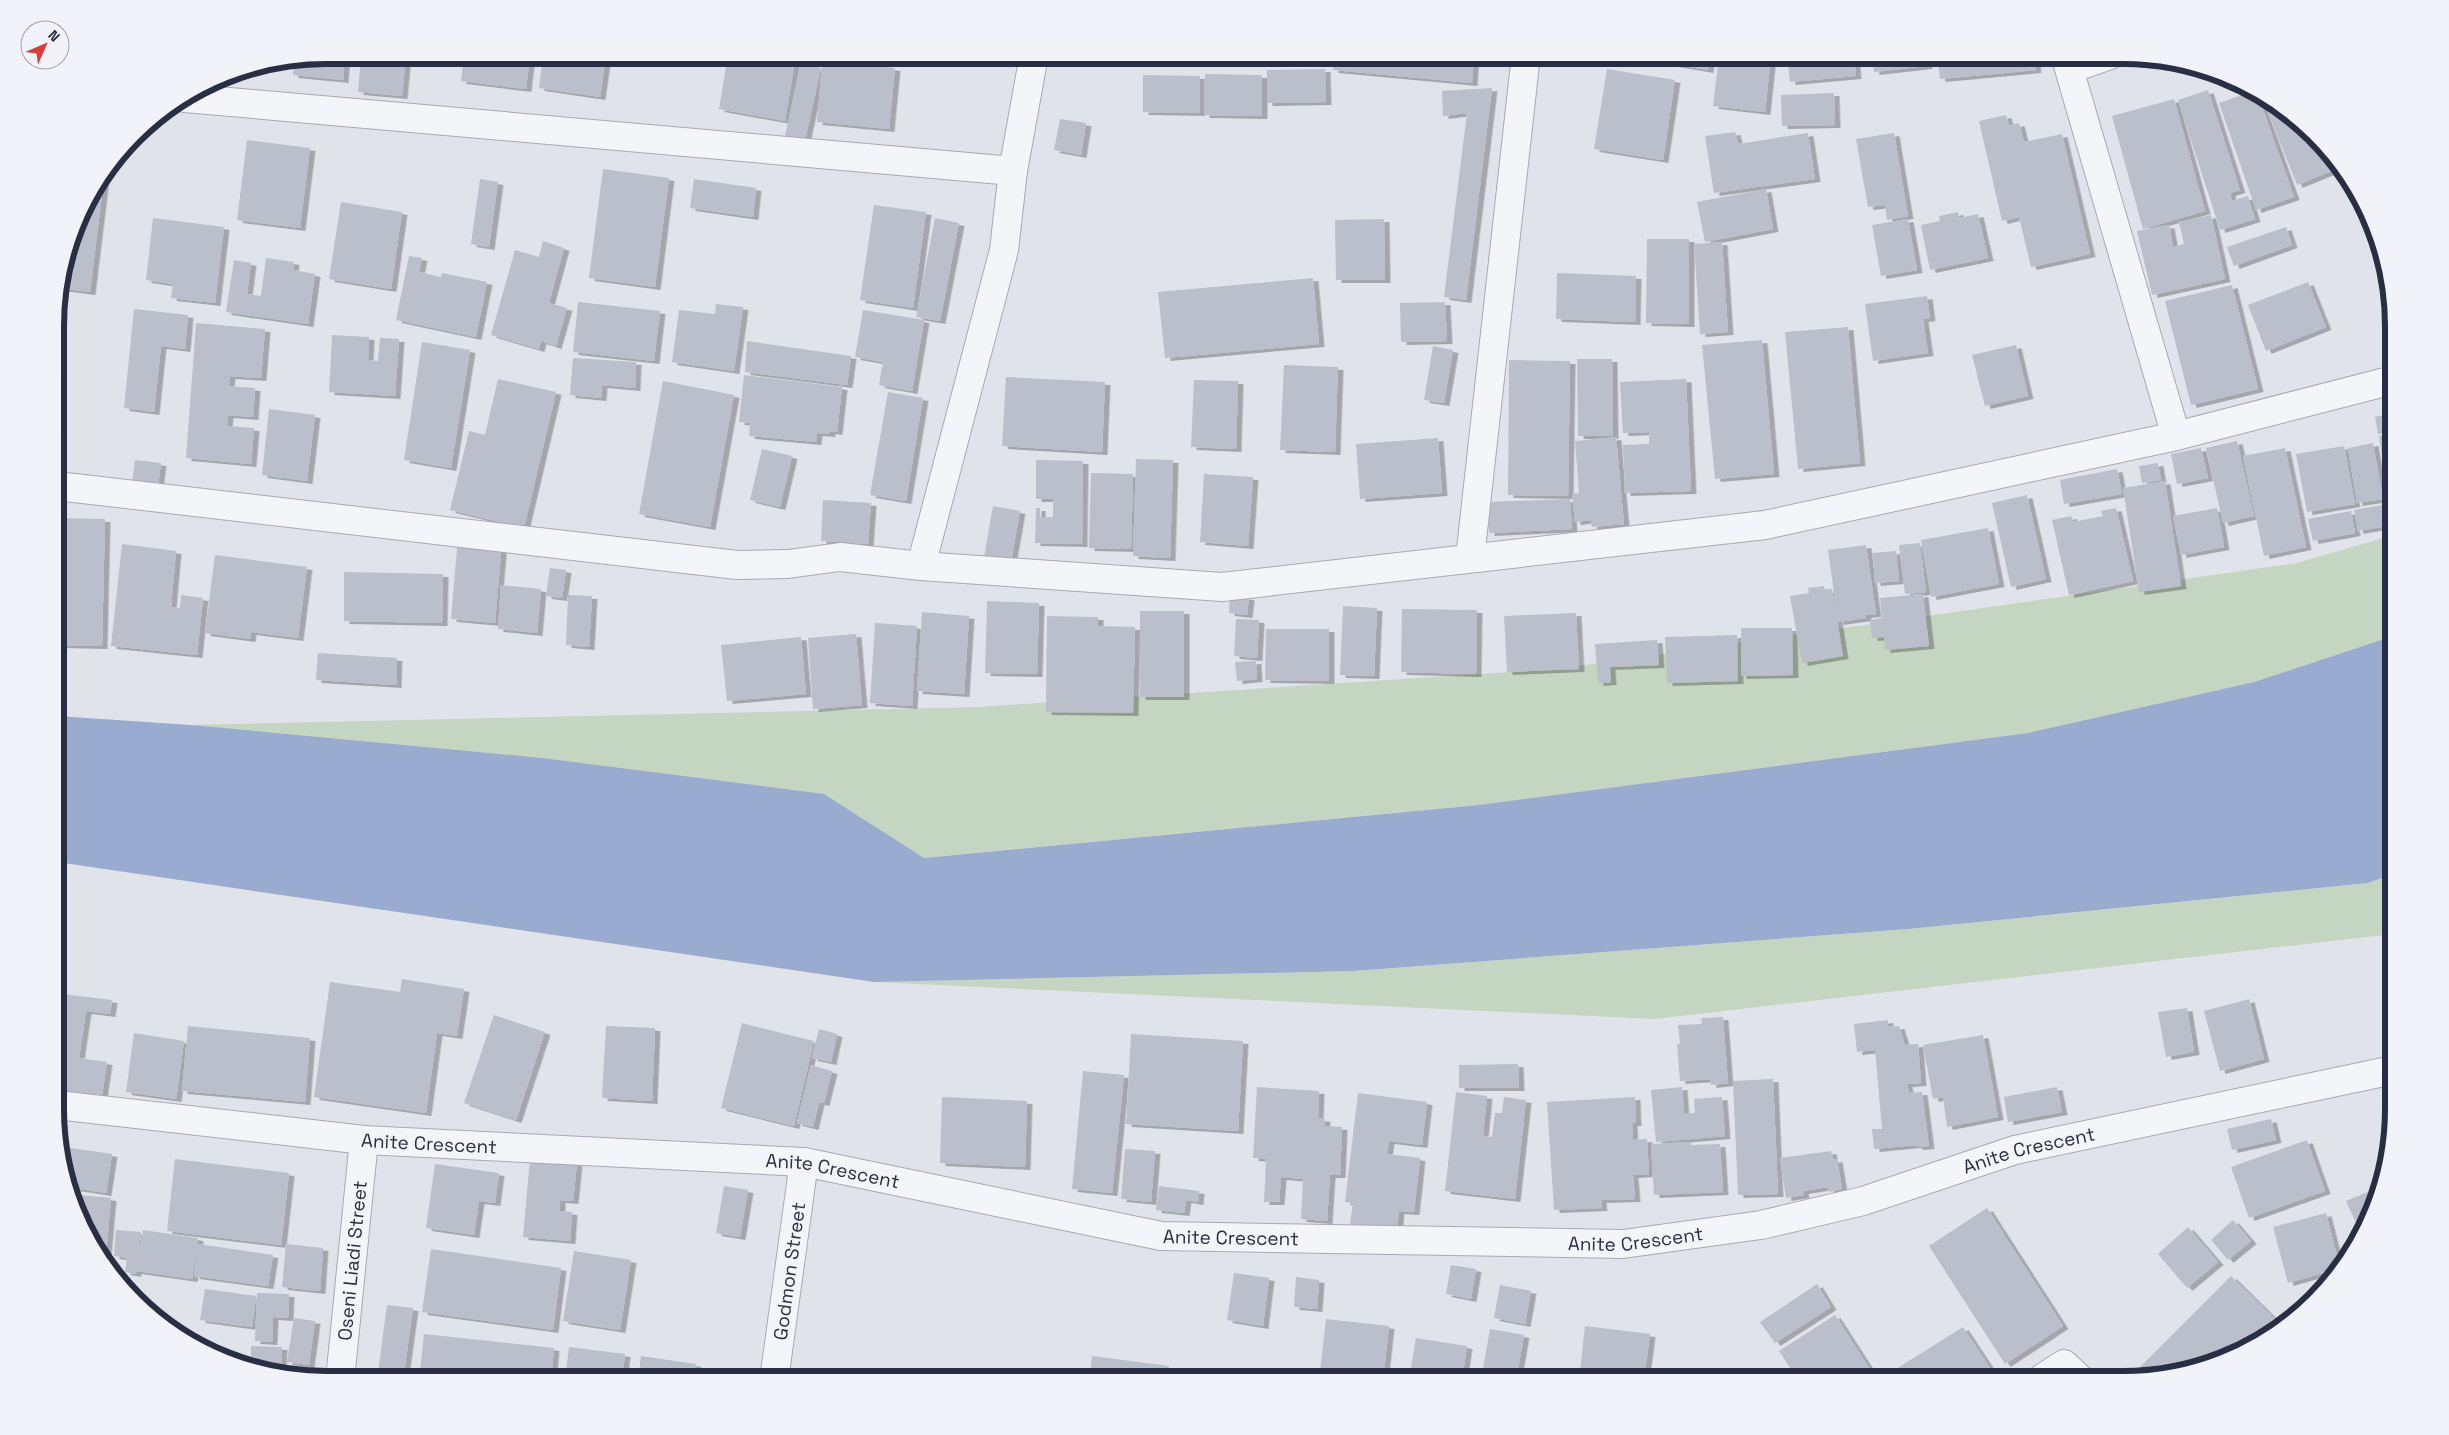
<svg xmlns="http://www.w3.org/2000/svg" width="2449" height="1435" viewBox="0 0 2449 1435" font-family="'Space Grotesk',sans-serif">
<defs>
<filter id="shadow"><feDropShadow dx="5.5" dy="3" stdDeviation="0" flood-color="#0004"/></filter>
</defs>
<rect width="100%" height="100%" fill="#e1e3eb"/>
<!-- green -->
<path fill="#c4d6c1" d="M 2393,535 L 2393,636 L 2254,682 L 2028,733 L 1479,805 L 923,858 L 824,794 L 191,725 L 978,707 L 1557,669 L 2297,563 Z
M 2393,874 L 2393,934 L 1655,1019 L 874,982 L 1353,971 L 1908,929 L 2368,883 Z"/>
<!-- water -->
<path fill="#99abce" d="M 2393,636 L 2393,874 L 2368,883 L 1908,929 L 1353,971 L 874,982 L 57,862 L 57,716 L 191,725 L 542,758 L 824,794 L 924,858 L 1479,805 L 2028,733 L 2254,682 Z"/>
<!-- building -->
<path fill="#bbbecb" filter="url(#shadow)" d="M 325,55 L 345,55 L 343,80 L 293,75 L 294,61 Z
M 361,55 L 406,55 L 402,96 L 358,92 Z
M 464,55 L 530,55 L 526,89 L 461,81 Z
M 543,55 L 606,55 L 600,97 L 539,88 Z
M 728,55 L 796,55 L 785,121 L 719,109 Z
M 823,55 L 879,55 L 878,66 L 895,68 L 889,129 L 817,122 Z
M 1072,55 L 1106,55 L 1105,64 L 1071,57 Z
M 1334,55 L 1474,55 L 1472,83 L 1333,70 Z
M 1674,55 L 1710,55 L 1708,70 L 1673,64 Z
M 1719,55 L 1771,55 L 1765,112 L 1713,106 Z
M 1787,55 L 1854,55 L 1856,76 L 1790,82 Z
M 1872,55 L 1926,55 L 1927,66 L 1874,72 Z
M 1937,55 L 2034,55 L 2036,70 L 1940,79 Z
M 801,63 L 821,68 L 805,140 L 785,136 Z
M 1325,69 L 1326,102 L 1267,103 L 1267,70 Z
M 1607,69 L 1675,80 L 1663,160 L 1594,149 Z
M 1205,74 L 1262,75 L 1262,116 L 1204,115 Z
M 1143,75 L 1200,76 L 1200,113 L 1143,112 Z
M 1492,88 L 1466,300 L 1444,297 L 1467,113 L 1443,116 L 1442,91 Z
M 2208,90 L 2240,190 L 2230,193 L 2232,201 L 2248,196 L 2255,219 L 2220,230 L 2178,100 Z
M 2256,90 L 2294,197 L 2256,210 L 2219,103 Z
M 2260,92 L 2315,134 L 2324,145 L 2334,170 L 2297,185 Z
M 1834,93 L 1835,125 L 1782,126 L 1781,95 Z
M 2174,99 L 2205,211 L 2143,229 L 2112,116 Z
M 2006,115 L 2009,126 L 2019,123 L 2024,142 L 2062,134 L 2090,254 L 2031,267 L 2019,217 L 2002,221 L 1979,121 Z
M 1060,119 L 1086,123 L 1081,155 L 1054,150 Z
M 1735,132 L 1738,144 L 1808,133 L 1815,179 L 1714,193 L 1705,136 Z
M 1894,133 L 1908,216 L 1887,220 L 1885,205 L 1868,207 L 1856,139 Z
M 247,140 L 310,148 L 300,228 L 237,220 Z
M 603,169 L 669,178 L 655,287 L 589,278 Z
M 104,178 L 90,292 L 58,288 L 83,205 Z
M 480,179 L 498,182 L 489,247 L 471,244 Z
M 694,179 L 756,188 L 753,217 L 690,208 Z
M 1766,189 L 1773,229 L 1705,242 L 1697,202 Z
M 341,202 L 402,212 L 391,289 L 329,279 Z
M 874,205 L 926,212 L 913,308 L 860,300 Z
M 1958,212 L 1959,218 L 1978,214 L 1988,258 L 1930,270 L 1921,225 L 1940,221 L 1939,216 Z
M 2211,215 L 2225,279 L 2152,295 L 2137,231 L 2169,225 L 2173,247 L 2184,244 L 2179,222 Z
M 153,218 L 224,227 L 215,303 L 171,298 L 173,284 L 146,280 Z
M 935,218 L 959,223 L 940,321 L 916,317 Z
M 1384,219 L 1385,280 L 1336,280 L 1335,220 Z
M 1908,219 L 1917,270 L 1881,276 L 1872,225 Z
M 2286,227 L 2292,245 L 2234,266 L 2227,247 Z
M 1647,239 L 1689,239 L 1689,324 L 1646,323 Z
M 543,241 L 564,248 L 549,303 L 567,308 L 556,346 L 541,341 L 539,349 L 491,335 L 515,250 L 539,257 Z
M 1722,242 L 1728,332 L 1700,334 L 1694,244 Z
M 409,256 L 422,258 L 419,272 L 441,277 L 442,273 L 487,282 L 476,337 L 396,320 Z
M 266,258 L 294,262 L 293,270 L 315,274 L 308,324 L 226,312 L 234,260 L 251,263 L 247,294 L 261,296 Z
M 1557,273 L 1636,276 L 1635,322 L 1556,319 Z
M 1313,278 L 1319,344 L 1165,358 L 1158,292 Z
M 2308,282 L 2326,327 L 2266,351 L 2248,305 Z
M 2232,285 L 2258,389 L 2191,405 L 2165,301 Z
M 1927,296 L 1930,318 L 1923,319 L 1928,353 L 1873,361 L 1865,304 Z
M 578,302 L 660,311 L 654,361 L 573,352 Z
M 1445,302 L 1447,341 L 1401,342 L 1400,303 Z
M 716,304 L 743,307 L 734,371 L 672,362 L 679,310 L 715,314 Z
M 134,309 L 188,315 L 185,349 L 161,346 L 154,412 L 124,408 Z
M 863,310 L 924,320 L 912,391 L 879,385 L 883,362 L 855,357 Z
M 196,323 L 265,329 L 261,378 L 230,376 L 229,386 L 255,388 L 253,417 L 228,415 L 227,426 L 254,428 L 251,464 L 186,458 Z
M 1848,327 L 1860,463 L 1798,469 L 1785,332 Z
M 332,335 L 369,337 L 368,360 L 378,361 L 380,338 L 399,339 L 395,396 L 329,392 Z
M 1762,340 L 1774,474 L 1715,479 L 1702,345 Z
M 747,341 L 851,356 L 847,385 L 745,372 Z
M 422,342 L 470,350 L 451,468 L 404,460 Z
M 2016,345 L 2028,396 L 1985,406 L 1972,355 Z
M 1433,346 L 1453,350 L 1444,403 L 1424,400 Z
M 573,358 L 636,362 L 635,388 L 602,385 L 601,398 L 570,395 Z
M 1577,359 L 1612,359 L 1613,436 L 1578,436 Z
M 1509,360 L 1570,361 L 1568,496 L 1508,495 Z
M 1284,365 L 1338,367 L 1335,452 L 1280,450 Z
M 744,375 L 842,387 L 837,432 L 830,431 L 830,434 L 817,433 L 816,442 L 749,436 L 750,423 L 739,422 Z
M 1006,377 L 1105,382 L 1102,452 L 1002,446 Z
M 498,379 L 556,392 L 524,528 L 450,510 L 469,431 L 485,435 Z
M 1686,379 L 1691,491 L 1625,493 L 1623,445 L 1649,444 L 1649,432 L 1623,433 L 1620,382 Z
M 1194,380 L 1238,381 L 1236,449 L 1191,447 Z
M 663,381 L 734,395 L 710,527 L 639,514 Z
M 888,392 L 923,398 L 906,501 L 870,495 Z
M 269,409 L 315,415 L 307,481 L 262,475 Z
M 2393,413 L 2393,431 L 2378,434 L 2375,417 Z
M 2393,433 L 2393,475 L 2385,476 L 2379,436 Z
M 1616,437 L 1624,524 L 1592,527 L 1591,520 L 1575,522 L 1572,494 L 1579,493 L 1575,441 Z
M 1438,438 L 1442,493 L 1360,499 L 1356,444 Z
M 2237,441 L 2254,516 L 2223,523 L 2206,448 Z
M 2373,443 L 2383,499 L 2357,503 L 2348,448 Z
M 2344,446 L 2355,504 L 2307,512 L 2296,454 Z
M 2201,448 L 2208,478 L 2177,484 L 2171,454 Z
M 2285,448 L 2306,547 L 2264,556 L 2243,456 Z
M 762,449 L 792,456 L 780,507 L 750,500 Z
M 1136,459 L 1173,460 L 1170,558 L 1133,556 Z
M 135,460 L 161,463 L 158,486 L 132,483 Z
M 1036,460 L 1083,461 L 1082,544 L 1035,543 L 1036,508 L 1040,508 L 1040,517 L 1053,517 L 1053,499 L 1036,499 Z
M 2158,463 L 2161,480 L 2142,483 L 2139,466 Z
M 2117,469 L 2122,494 L 2064,504 L 2060,480 Z
M 1091,473 L 1133,474 L 1131,549 L 1089,548 Z
M 1204,474 L 1253,477 L 1248,546 L 1200,542 Z
M 2165,481 L 2181,586 L 2139,592 L 2123,488 Z
M 2027,495 L 2046,579 L 2011,587 L 1992,503 Z
M 1570,499 L 1572,529 L 1489,533 L 1488,502 Z
M 823,500 L 871,503 L 868,544 L 821,541 Z
M 2388,504 L 2392,525 L 2358,531 L 2354,510 Z
M 993,506 L 1020,511 L 1011,561 L 984,557 Z
M 2116,508 L 2133,581 L 2069,595 L 2052,520 L 2071,516 L 2073,522 L 2103,516 L 2101,511 Z
M 2217,508 L 2224,547 L 2181,555 L 2173,516 Z
M 2351,511 L 2355,533 L 2313,541 L 2308,519 Z
M 57,518 L 105,519 L 102,646 L 57,645 Z
M 1988,528 L 1999,584 L 1931,597 L 1921,540 Z
M 458,537 L 502,541 L 495,623 L 451,619 Z
M 1920,543 L 1926,592 L 1905,594 L 1899,545 Z
M 122,544 L 176,551 L 171,607 L 180,608 L 181,595 L 203,598 L 197,655 L 111,646 Z
M 1866,545 L 1876,614 L 1866,615 L 1866,618 L 1838,622 L 1828,550 Z
M 1896,551 L 1899,581 L 1875,583 L 1873,553 Z
M 215,555 L 307,567 L 298,638 L 251,632 L 250,639 L 205,633 Z
M 550,568 L 566,570 L 562,598 L 546,596 Z
M 344,572 L 443,574 L 442,623 L 344,621 Z
M 501,585 L 541,589 L 537,633 L 498,629 Z
M 1824,586 L 1825,590 L 1832,589 L 1843,656 L 1802,663 L 1790,596 L 1809,593 L 1808,588 Z
M 1923,594 L 1929,646 L 1885,650 L 1884,637 L 1872,638 L 1870,620 L 1882,618 L 1880,598 Z
M 568,595 L 592,596 L 589,647 L 566,645 Z
M 1230,596 L 1249,597 L 1247,615 L 1229,613 Z
M 987,601 L 1039,603 L 1037,674 L 985,673 Z
M 1343,606 L 1377,608 L 1374,676 L 1340,675 Z
M 1402,609 L 1477,610 L 1476,674 L 1401,672 Z
M 1140,611 L 1184,611 L 1184,697 L 1140,697 Z
M 922,612 L 969,616 L 964,694 L 917,691 Z
M 1576,613 L 1579,669 L 1507,672 L 1504,616 Z
M 1047,616 L 1098,617 L 1098,626 L 1135,627 L 1133,713 L 1046,712 Z
M 1236,619 L 1259,620 L 1257,658 L 1234,656 Z
M 875,623 L 917,626 L 912,706 L 870,703 Z
M 1741,628 L 1792,628 L 1793,675 L 1741,676 Z
M 1266,629 L 1329,629 L 1329,681 L 1265,680 Z
M 856,634 L 862,705 L 813,709 L 808,638 Z
M 1737,635 L 1738,681 L 1667,683 L 1665,637 Z
M 801,637 L 806,694 L 727,701 L 721,645 Z
M 1657,640 L 1659,665 L 1610,667 L 1611,682 L 1598,683 L 1595,644 Z
M 318,653 L 397,658 L 396,685 L 316,680 Z
M 1256,661 L 1257,679 L 1237,681 L 1235,662 Z
M 402,979 L 464,989 L 457,1036 L 437,1033 L 426,1113 L 314,1097 L 330,982 L 400,992 Z
M 62,994 L 112,1000 L 110,1014 L 86,1011 L 79,1058 L 107,1062 L 102,1096 L 57,1090 L 57,1031 Z
M 2249,999 L 2264,1059 L 2220,1071 L 2204,1011 Z
M 2187,1008 L 2194,1052 L 2166,1057 L 2158,1012 Z
M 494,1015 L 545,1032 L 516,1120 L 464,1103 Z
M 1723,1017 L 1728,1083 L 1711,1085 L 1710,1079 L 1680,1081 L 1677,1044 L 1680,1044 L 1678,1025 L 1702,1024 L 1701,1018 Z
M 1888,1020 L 1888,1027 L 1899,1026 L 1905,1045 L 1918,1044 L 1921,1083 L 1907,1084 L 1909,1093 L 1922,1092 L 1929,1146 L 1917,1147 L 1916,1145 L 1874,1149 L 1872,1129 L 1882,1129 L 1875,1050 L 1857,1052 L 1854,1024 Z
M 742,1023 L 814,1041 L 794,1126 L 721,1108 Z
M 188,1026 L 310,1038 L 305,1102 L 182,1091 Z
M 606,1026 L 655,1028 L 652,1101 L 602,1098 Z
M 819,1029 L 837,1034 L 831,1062 L 812,1058 Z
M 134,1033 L 184,1041 L 176,1099 L 126,1092 Z
M 1131,1034 L 1243,1041 L 1238,1131 L 1126,1124 Z
M 1983,1035 L 1998,1117 L 1947,1127 L 1943,1097 L 1933,1099 L 1923,1045 Z
M 1518,1064 L 1519,1088 L 1459,1088 L 1459,1065 Z
M 811,1065 L 832,1071 L 824,1103 L 819,1102 L 813,1127 L 797,1123 Z
M 1083,1071 L 1124,1075 L 1112,1193 L 1072,1189 Z
M 1773,1079 L 1778,1194 L 1738,1195 L 1733,1081 Z
M 1257,1087 L 1319,1091 L 1318,1118 L 1325,1119 L 1324,1126 L 1342,1127 L 1340,1175 L 1330,1175 L 1327,1221 L 1301,1219 L 1303,1179 L 1281,1177 L 1279,1202 L 1264,1202 L 1266,1159 L 1253,1158 Z
M 1682,1087 L 1684,1114 L 1695,1113 L 1694,1099 L 1722,1097 L 1725,1136 L 1656,1142 L 1651,1090 Z
M 2057,1087 L 2062,1112 L 2008,1122 L 2004,1097 Z
M 1456,1092 L 1487,1096 L 1483,1136 L 1492,1137 L 1495,1113 L 1502,1113 L 1504,1097 L 1526,1100 L 1515,1199 L 1445,1191 Z
M 1358,1093 L 1427,1102 L 1422,1145 L 1389,1141 L 1387,1154 L 1420,1158 L 1414,1212 L 1399,1211 L 1397,1230 L 1350,1224 L 1353,1203 L 1345,1202 Z
M 942,1097 L 1027,1101 L 1025,1167 L 940,1163 Z
M 1635,1097 L 1636,1123 L 1632,1123 L 1633,1140 L 1647,1139 L 1649,1174 L 1633,1175 L 1635,1199 L 1601,1200 L 1602,1208 L 1554,1210 L 1547,1102 Z
M 2271,1119 L 2276,1140 L 2232,1150 L 2227,1129 Z
M 2307,1140 L 2325,1191 L 2249,1218 L 2231,1167 Z
M 1691,1142 L 1691,1145 L 1720,1144 L 1723,1192 L 1654,1195 L 1651,1144 Z
M 57,1146 L 112,1154 L 106,1193 L 67,1187 Z
M 1125,1149 L 1155,1151 L 1151,1202 L 1121,1199 Z
M 1831,1151 L 1833,1160 L 1837,1159 L 1842,1189 L 1829,1192 L 1828,1187 L 1803,1191 L 1804,1195 L 1786,1198 L 1780,1158 Z
M 175,1159 L 289,1173 L 281,1245 L 167,1231 Z
M 530,1159 L 577,1163 L 573,1201 L 560,1200 L 560,1211 L 572,1212 L 570,1241 L 523,1237 Z
M 435,1164 L 499,1173 L 495,1203 L 479,1201 L 474,1235 L 426,1228 Z
M 724,1186 L 748,1190 L 740,1237 L 716,1233 Z
M 1159,1186 L 1199,1191 L 1198,1202 L 1186,1200 L 1184,1213 L 1156,1210 Z
M 2382,1186 L 2380,1196 L 2362,1236 L 2346,1201 Z
M 69,1194 L 111,1198 L 105,1265 L 100,1260 Z
M 1987,1208 L 2063,1326 L 2005,1364 L 1929,1246 Z
M 2326,1213 L 2340,1268 L 2288,1283 L 2273,1227 Z
M 2233,1220 L 2251,1241 L 2228,1260 L 2211,1240 Z
M 2188,1227 L 2218,1262 L 2187,1288 L 2158,1254 Z
M 116,1230 L 141,1232 L 137,1268 L 143,1230 L 198,1238 L 192,1279 L 136,1271 L 136,1274 L 125,1272 L 127,1258 L 114,1256 Z
M 198,1244 L 273,1255 L 268,1286 L 194,1276 Z
M 286,1244 L 323,1248 L 320,1291 L 282,1287 Z
M 431,1249 L 561,1268 L 553,1330 L 422,1312 Z
M 574,1251 L 631,1260 L 620,1330 L 563,1321 Z
M 1451,1265 L 1476,1269 L 1471,1299 L 1446,1294 Z
M 1234,1273 L 1269,1278 L 1263,1326 L 1227,1320 Z
M 2231,1276 L 2282,1326 L 2259,1344 L 2210,1366 L 2150,1378 L 2140,1367 Z
M 1296,1277 L 1319,1280 L 1317,1309 L 1294,1307 Z
M 1817,1284 L 1831,1307 L 1775,1343 L 1760,1322 Z
M 1500,1285 L 1531,1291 L 1525,1324 L 1494,1318 Z
M 205,1289 L 256,1296 L 252,1327 L 200,1320 Z
M 257,1293 L 289,1294 L 288,1318 L 273,1317 L 272,1342 L 255,1341 Z
M 387,1305 L 413,1308 L 403,1380 L 377,1380 Z
M 1835,1315 L 1877,1380 L 1798,1380 L 1779,1351 Z
M 294,1318 L 315,1321 L 309,1365 L 287,1362 Z
M 1326,1319 L 1389,1326 L 1383,1380 L 1319,1380 Z
M 1585,1326 L 1650,1334 L 1644,1380 L 1579,1380 Z
M 1963,1327 L 1994,1374 L 1985,1379 L 1892,1380 L 1888,1374 Z
M 1490,1329 L 1524,1335 L 1516,1380 L 1481,1380 Z
M 424,1334 L 554,1348 L 551,1380 L 419,1380 Z
M 1416,1338 L 1467,1346 L 1462,1380 L 1409,1380 Z
M 251,1346 L 282,1347 L 281,1373 L 251,1369 Z
M 569,1347 L 625,1354 L 622,1380 L 565,1380 Z
M 641,1356 L 696,1364 L 694,1380 L 638,1380 Z
M 1092,1356 L 1169,1366 L 1167,1380 L 1089,1380 Z
M 1762,1370 L 1778,1370 L 1783,1380 L 1761,1380 Z"/>
<g fill="none" stroke-linecap="round" stroke-linejoin="round">
<!-- minor casing -->
<g stroke="#a6a9b6" stroke-width="30">
<g id="minor">
<path d="M 2065,55 L 2176,436"/>
<path d="M 2070,69 L 2110,55"/>
<path d="M 185,98 L 1013,171"/>
<path d="M 57,486 L 737,565 L 788,564 L 840,557 L 921,566 L 1222,587 L 1765,525 L 2176,436 L 2393,380"/>
<path d="M 1470,558 L 1526,55"/>
<path d="M 921,566 L 1004,250 L 1013,171 L 1034,55"/>
<path id="s1" d="M 57,1105 L 364,1140 L 804,1162 L 1161,1236 L 1623,1244 L 1761,1225 L 1863,1201 L 2015,1150 L 2393,1070"/>
<path d="M 2041,1379 L 2064,1364 L 2080,1379"/>
<path id="s2" d="M 340,1380 L 364,1140"/>
<path id="s3" d="M 774,1380 L 804,1162"/>
</g>
</g>
<!-- minor -->
<use href="#minor" stroke="#f4f5f9" stroke-width="28"/>
</g>
<g text-anchor="middle" stroke-width="5" stroke-linejoin="round" paint-order="stroke">
<!-- street labels -->
<g font-size="19" fill="#282e44" stroke="#f1f3f8">
<text dy="7" stroke="none"><textPath href="#s1" startOffset="374">Anite Crescent</textPath></text>
<text dy="7" stroke="none"><textPath href="#s1" startOffset="1994">Anite Crescent</textPath></text>
<text dy="7" stroke="none"><textPath href="#s1" startOffset="779">Anite Crescent</textPath></text>
<text dy="7" stroke="none"><textPath href="#s1" startOffset="1184">Anite Crescent</textPath></text>
<text dy="7" stroke="none"><textPath href="#s1" startOffset="1589">Anite Crescent</textPath></text>
<text dy="7" stroke="none"><textPath href="#s2" startOffset="120">Oseni Liadi Street</textPath></text>
<text dy="7" stroke="none"><textPath href="#s3" startOffset="110">Godmon Street</textPath></text>
</g>
</g>
<!-- crop -->
<path d="M0 0H2449V1435H0ZM326 64H2123A262 262 0 0 1 2385 326V1109A262 262 0 0 1 2123 1371H326A262 262 0 0 1 64 1109V326A262 262 0 0 1 326 64Z" fill="#f1f3f8" fill-rule="evenodd"/>
<path fill="none" stroke="#282e44" stroke-width="6" d="M326 64H2123A262 262 0 0 1 2385 326V1109A262 262 0 0 1 2123 1371H326A262 262 0 0 1 64 1109V326A262 262 0 0 1 326 64Z"/>
<!-- north arrow -->
<g transform="translate(45 45) rotate(45)"><circle r="24" fill="#f1f3f8" stroke="#a1a4b0"/>
<path d="M0-4L9 19L0 12L-9 19Z" fill="#da3c3c"/>
<text y="-8" font-size="14" font-weight="bold" text-anchor="middle" fill="#282e44">N</text>
</g>
</svg>
